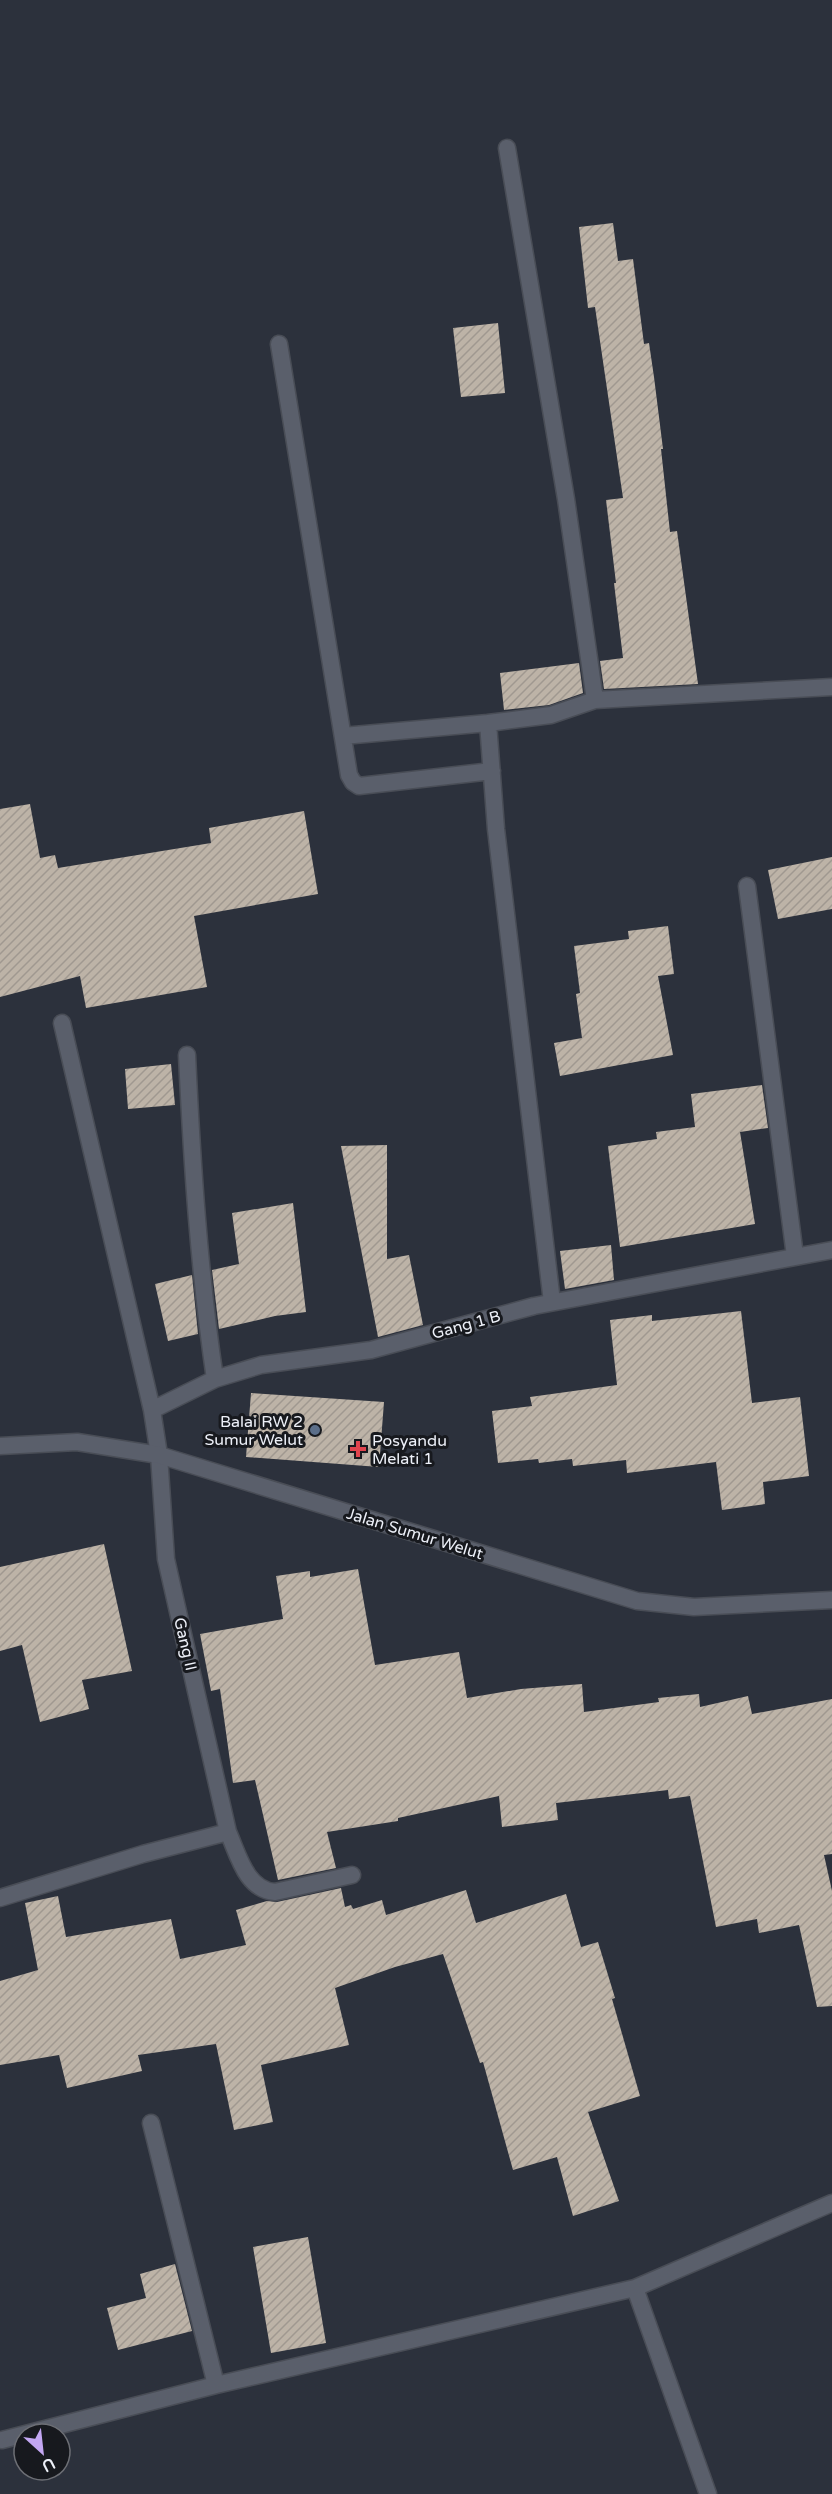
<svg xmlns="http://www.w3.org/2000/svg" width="832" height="2494" viewBox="0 0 832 2494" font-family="'Varela Round',sans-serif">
<defs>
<pattern id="building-hatch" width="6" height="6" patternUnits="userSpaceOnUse" patternTransform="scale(1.5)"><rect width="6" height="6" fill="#bdb3a7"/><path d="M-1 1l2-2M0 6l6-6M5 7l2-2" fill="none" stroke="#a09890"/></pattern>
</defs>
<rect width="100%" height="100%" fill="#2c313c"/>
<!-- building -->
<path fill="url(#building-hatch)" d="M 613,223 L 618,261 L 633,259 L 644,344 L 649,343 L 654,377 L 663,449 L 661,449 L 670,532 L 677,531 L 698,684 L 604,689 L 600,661 L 623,658 L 614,583 L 616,583 L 606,500 L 623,498 L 595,307 L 588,308 L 579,227 Z
M 498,323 L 505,393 L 461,397 L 453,328 Z
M 579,663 L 583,693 L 549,705 L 504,710 L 500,673 Z
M 30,804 L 40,858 L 55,855 L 58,868 L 211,843 L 209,828 L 304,811 L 318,894 L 194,916 L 207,987 L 86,1008 L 80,976 L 0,997 L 0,809 Z
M 832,857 L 832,909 L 778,919 L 768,870 Z
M 668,926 L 674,974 L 658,976 L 673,1055 L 560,1076 L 554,1043 L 582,1038 L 576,994 L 580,993 L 574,946 L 629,939 L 628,931 Z
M 171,1064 L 175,1105 L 128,1109 L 125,1069 Z
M 762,1085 L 768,1128 L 740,1132 L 755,1224 L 620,1247 L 608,1146 L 657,1139 L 656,1132 L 695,1127 L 691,1094 Z
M 387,1145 L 387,1259 L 409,1255 L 423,1325 L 378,1337 L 341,1146 Z
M 293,1203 L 306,1312 L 275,1316 L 219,1329 L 212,1270 L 239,1264 L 232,1213 Z
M 611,1245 L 614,1280 L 565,1289 L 560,1251 Z
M 192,1275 L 198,1334 L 168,1341 L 155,1284 Z
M 741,1311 L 752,1403 L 800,1397 L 809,1476 L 763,1482 L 765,1504 L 722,1510 L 716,1462 L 627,1473 L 626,1460 L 573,1466 L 572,1459 L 539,1463 L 538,1459 L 498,1463 L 492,1411 L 532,1406 L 530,1397 L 617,1385 L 610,1320 L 652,1315 L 652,1321 Z
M 251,1393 L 384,1402 L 379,1467 L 246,1457 Z
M 104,1544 L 132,1671 L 82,1680 L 89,1709 L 40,1722 L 22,1645 L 0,1651 L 0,1567 Z
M 358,1569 L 375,1665 L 459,1652 L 467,1698 L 521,1689 L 582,1684 L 584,1712 L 659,1702 L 658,1698 L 699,1694 L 700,1707 L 748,1696 L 752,1714 L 832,1699 L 832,1854 L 824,1855 L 832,1891 L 832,2006 L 817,2007 L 799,1925 L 759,1933 L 757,1919 L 716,1927 L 690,1796 L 669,1799 L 668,1790 L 556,1803 L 558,1820 L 502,1827 L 499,1796 L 398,1818 L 398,1821 L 327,1832 L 336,1868 L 278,1880 L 255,1780 L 233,1783 L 220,1689 L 211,1691 L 200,1634 L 283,1619 L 276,1576 L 310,1571 L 310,1577 Z
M 341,1888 L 345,1907 L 351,1905 L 353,1909 L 382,1900 L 386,1915 L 466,1890 L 476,1923 L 566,1894 L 581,1947 L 598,1942 L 615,1998 L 612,1999 L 640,2096 L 588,2112 L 619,2201 L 573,2216 L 557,2157 L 513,2170 L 483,2062 L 480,2063 L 443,1954 L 395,1967 L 335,1988 L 349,2045 L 261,2065 L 273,2122 L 234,2130 L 216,2044 L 138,2055 L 142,2071 L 67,2088 L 59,2055 L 0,2065 L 0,1981 L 38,1970 L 25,1903 L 58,1896 L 66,1937 L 171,1919 L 180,1959 L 246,1945 L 236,1910 L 267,1901 L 277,1902 Z
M 308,2237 L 326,2343 L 271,2353 L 253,2247 Z
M 175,2264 L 192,2331 L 118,2350 L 107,2308 L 146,2298 L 140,2274 Z"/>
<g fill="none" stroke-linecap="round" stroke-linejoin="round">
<!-- minor casing -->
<g stroke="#494d56" stroke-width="19">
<path id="minor" d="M 507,148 L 566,499 L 595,700 L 551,715 L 488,723 L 496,829 L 552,1302
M 279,344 L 349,775 L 353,782 L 359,786 L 492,771
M 595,700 L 832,687
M 343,736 L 488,723
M 747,886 L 795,1256
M 187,1055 C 192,1163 199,1271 215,1379
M 152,1410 L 215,1379 L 261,1365 L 371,1350 L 534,1306 L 832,1250
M 228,1832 C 238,1854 246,1890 275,1892 L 352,1875
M 0,1898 L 143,1854 L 228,1832 L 166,1559 L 159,1455 L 152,1410 L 62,1023
M 151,2123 L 216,2385
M 635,2288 L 708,2494
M 2,2440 L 216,2385 L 635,2288 L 832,2203"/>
</g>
<!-- tertiary casing -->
<g stroke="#494d56" stroke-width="19">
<path id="tertiary" d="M 0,1446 L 77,1442 L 159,1455 L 637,1601 L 694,1607 L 832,1600"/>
</g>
<!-- minor -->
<use href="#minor" stroke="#5a5f6b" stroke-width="16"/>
<!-- tertiary -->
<use href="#tertiary" stroke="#5a5f6b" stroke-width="16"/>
</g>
<!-- markers -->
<circle fill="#5c6f8a" stroke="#17191e" stroke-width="2" cx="315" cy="1430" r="6"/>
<path fill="#e0444e" stroke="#17191e" stroke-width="2" d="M355 1440h6v6h6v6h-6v6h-6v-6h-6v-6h6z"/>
<g text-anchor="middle" stroke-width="6" stroke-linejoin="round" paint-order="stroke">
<!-- street labels -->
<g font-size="16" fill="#edf0f8" stroke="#17191e">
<text transform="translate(466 1324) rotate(-15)" y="6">Gang 1 B</text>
<text transform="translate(415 1533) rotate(17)" y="6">Jalan Sumur Welut</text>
<text transform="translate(186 1644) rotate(77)" y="6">Gang II</text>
</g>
<!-- poi labels -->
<g font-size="16" fill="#edf0f8" stroke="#17191e" text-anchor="end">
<text x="303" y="1427">Balai RW 2<tspan x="303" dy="18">Sumur Welut</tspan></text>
<text x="372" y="1446" text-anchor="start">Posyandu<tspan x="372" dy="18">Melati 1</tspan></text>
</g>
</g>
<!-- north arrow -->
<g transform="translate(42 2452) rotate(153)"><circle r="28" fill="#17191e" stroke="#6d6f75" stroke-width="1.5"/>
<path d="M0-4.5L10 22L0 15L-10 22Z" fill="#c3a7f2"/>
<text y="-9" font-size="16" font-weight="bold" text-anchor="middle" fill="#edf0f8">U</text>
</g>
</svg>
